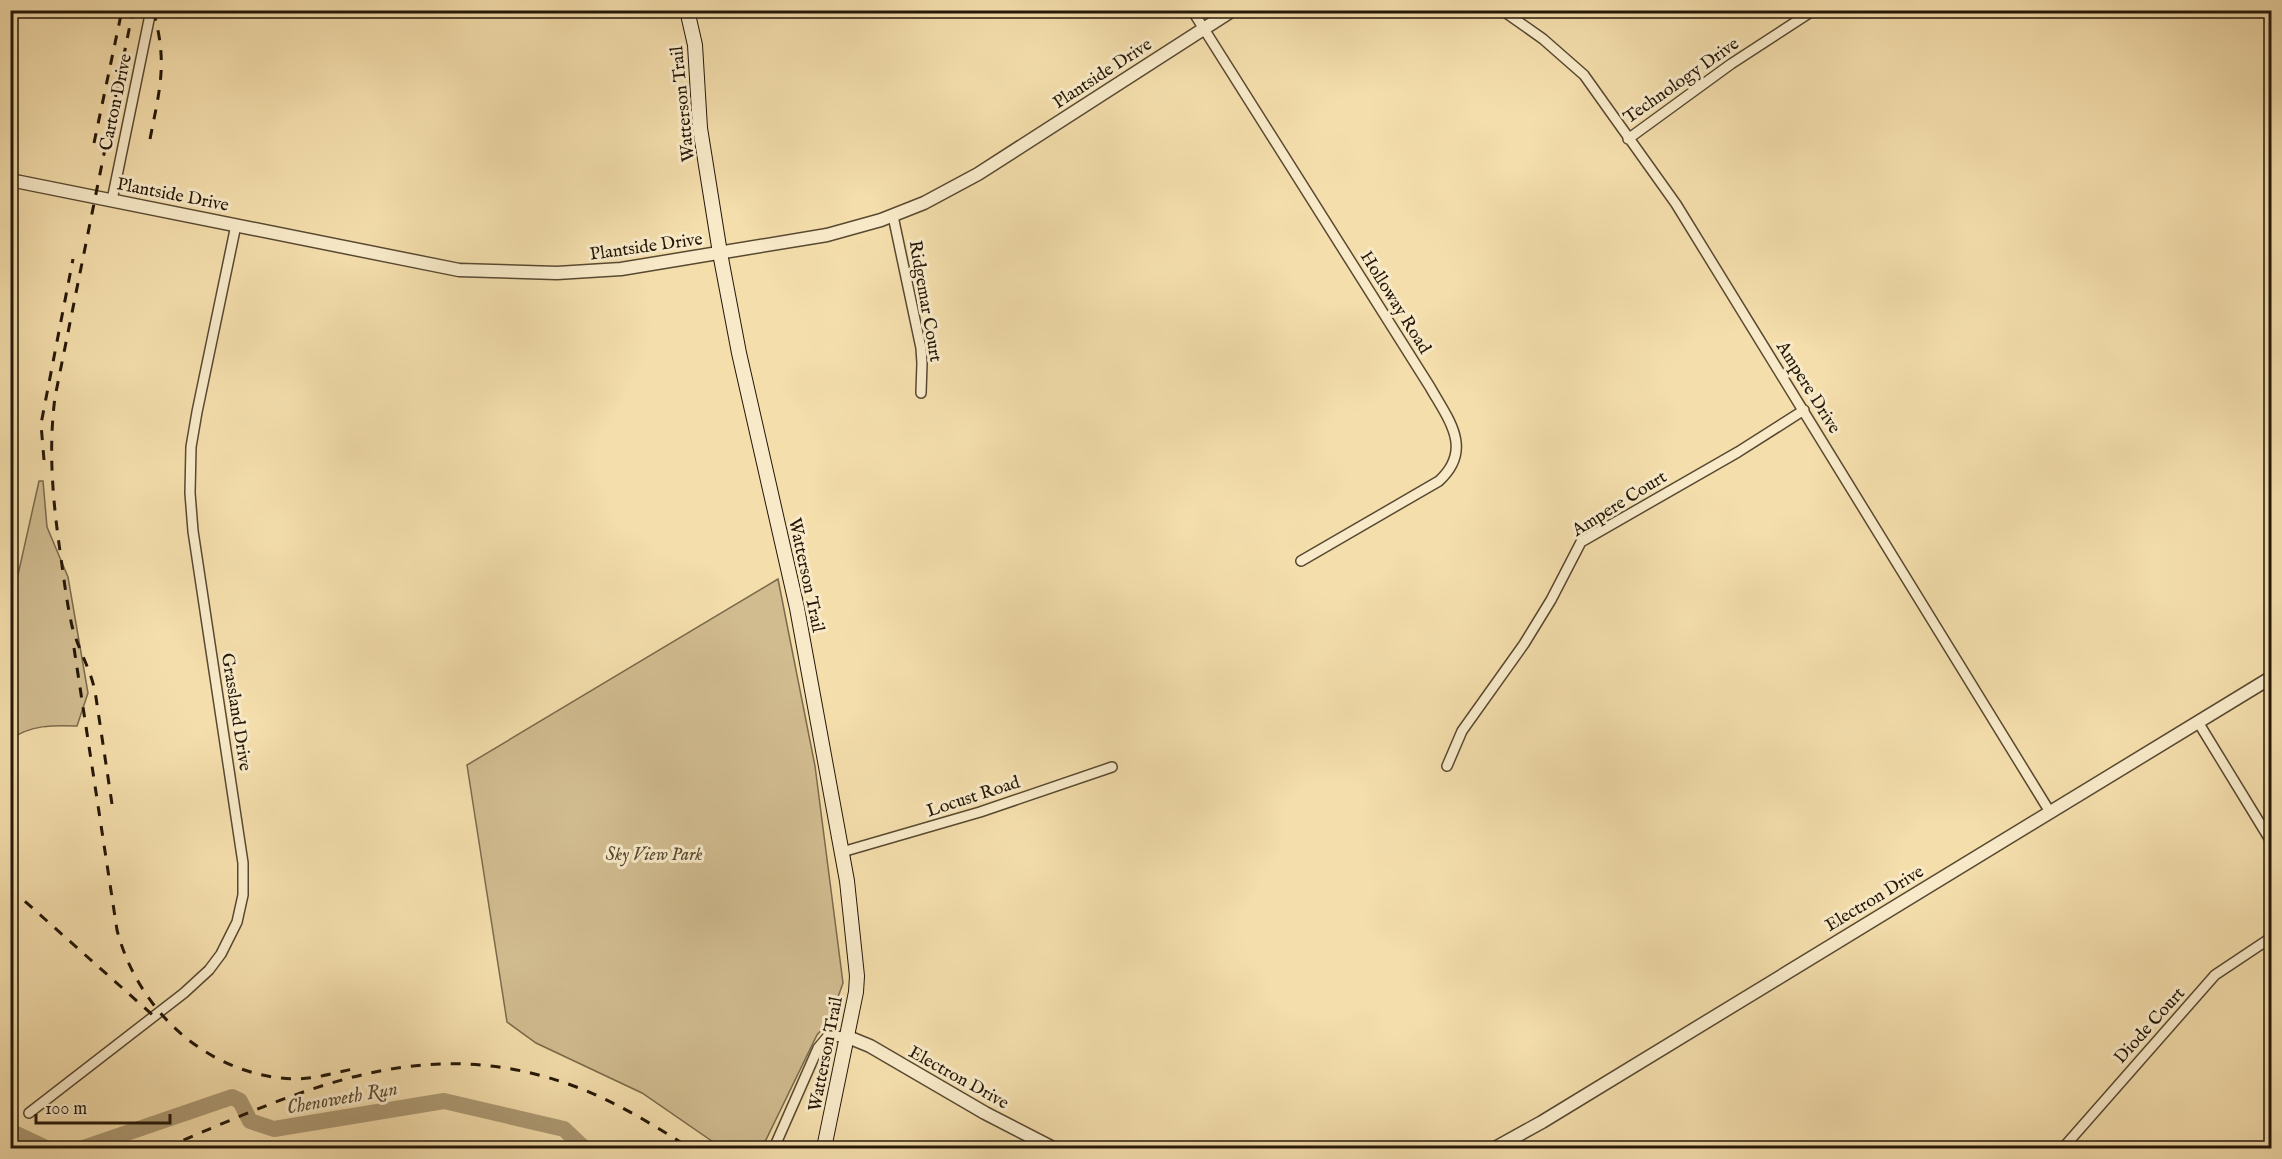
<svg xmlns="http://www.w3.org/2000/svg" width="2282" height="1159" viewBox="0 0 2282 1159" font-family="'IM FELL English',serif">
<rect width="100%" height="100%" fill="#f4deac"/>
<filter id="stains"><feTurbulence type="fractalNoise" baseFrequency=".00333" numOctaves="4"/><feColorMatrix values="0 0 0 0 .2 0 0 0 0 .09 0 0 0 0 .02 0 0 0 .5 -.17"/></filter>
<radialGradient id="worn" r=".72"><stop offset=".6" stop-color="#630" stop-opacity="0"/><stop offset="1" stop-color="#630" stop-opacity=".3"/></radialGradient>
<!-- green -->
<path fill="#d1bc90" stroke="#7a6a4c" stroke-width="1.5" d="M 39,481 L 43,481 L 47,527 L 68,577 L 88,693 L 77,726 C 52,725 31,725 11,739 L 11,606 Z
M 778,579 L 815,766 L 843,983 L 830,1020 L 817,1035 L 762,1148 L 722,1148 L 642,1093 L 536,1043 L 507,1022 L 467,765 Z"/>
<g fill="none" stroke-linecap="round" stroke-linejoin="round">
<!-- river -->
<path stroke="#ad9a74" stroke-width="16" d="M 10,1131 L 46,1148
M 83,1148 L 232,1097 L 240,1101 L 250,1121 L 274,1129 L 444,1101 L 564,1129 L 584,1148"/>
<!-- minor casing -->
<g stroke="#584931" stroke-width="12">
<path id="minor" d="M 1192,10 L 1430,387 C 1448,419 1474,449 1439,481 L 1301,561
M 1502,10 L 1543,39 L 1584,75 L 1676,204 L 2050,812
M 1628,139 L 1731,64 L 1814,10
M 112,200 L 151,10
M 893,216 L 921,348 L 922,363 L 921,393
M 2198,722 L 2272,843
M 1447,766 L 1462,731 L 1524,644 L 1551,600 L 1581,542 L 1738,452 L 1804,410
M 842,852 L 980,812 L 1112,767
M 29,1113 L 184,993 L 209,970 L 221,954 L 237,922 L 243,895 L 243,863 L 193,531 L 190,493 L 191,447 L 197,412 L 236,225
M 774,1148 L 818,1048 L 828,1036 L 848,1037
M 2063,1148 L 2215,975 L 2272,937"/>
</g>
<!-- tertiary casing -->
<g stroke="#584931" stroke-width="15">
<path id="tertiary" d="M 10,180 L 459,270 L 557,273 L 621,269 L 827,235 L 881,220 L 924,203 L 978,174 L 1233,10
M 848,1037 L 870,1046 L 985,1113 L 1053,1148
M 1495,1148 L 1542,1122 L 2272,677"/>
</g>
<!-- secondary casing -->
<g stroke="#241708" stroke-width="16">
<path id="secondary" d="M 687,10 L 695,45 L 700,128 L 720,253 L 739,353 L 797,608 L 847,881 L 857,976 L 856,992 L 824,1148"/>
</g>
<!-- minor -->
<use href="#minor" stroke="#f8eac9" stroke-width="9"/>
<!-- tertiary -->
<use href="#tertiary" stroke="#f8eac9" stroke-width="12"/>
<!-- secondary -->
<use href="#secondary" stroke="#f8eac9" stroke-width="14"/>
<!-- rail -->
<path stroke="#241708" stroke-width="3" stroke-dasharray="10 10" stroke-linecap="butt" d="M 150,139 C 160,88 168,62 153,10
M 94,143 L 122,10
M 44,460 L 41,424 L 73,259
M 74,648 L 117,930 C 138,1011 208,1076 294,1079 C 314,1079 334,1073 353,1069
M 112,804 L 95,691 C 90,668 78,649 72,626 C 67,604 64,580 61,558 C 53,503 48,452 55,397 L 133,10
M 10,888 L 156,1018
M 165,1148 C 304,1089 426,1029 579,1088 C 618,1103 655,1126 690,1148"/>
</g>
<g text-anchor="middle" stroke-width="6" stroke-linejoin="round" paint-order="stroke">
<!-- street labels -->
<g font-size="18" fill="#241708" stroke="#f8eac9">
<text transform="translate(1102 73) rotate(-33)" y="6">Plantside Drive</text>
<text transform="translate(1681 80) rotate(-35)" y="6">Technology Drive</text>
<text transform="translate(115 102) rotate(-78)" y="6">Carton Drive</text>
<text transform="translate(682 104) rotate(-96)" y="6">Watterson Trail</text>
<text transform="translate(173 194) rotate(11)" y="6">Plantside Drive</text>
<text transform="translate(646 246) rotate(-8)" y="6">Plantside Drive</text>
<text transform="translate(926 301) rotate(80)" y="6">Ridgemar Court</text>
<text transform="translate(1396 302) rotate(58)" y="6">Holloway Road</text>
<text transform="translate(1809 387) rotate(58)" y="6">Ampere Drive</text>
<text transform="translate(1619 503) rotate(-32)" y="6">Ampere Court</text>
<text transform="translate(807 575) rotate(78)" y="6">Watterson Trail</text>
<text transform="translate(237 712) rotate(81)" y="6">Grassland Drive</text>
<text transform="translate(973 796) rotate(-18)" y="6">Locust Road</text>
<text transform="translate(1874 898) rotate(-31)" y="6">Electron Drive</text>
<text transform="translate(2149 1025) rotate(-48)" y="6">Diode Court</text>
<text transform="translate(825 1054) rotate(-79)" y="6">Watterson Trail</text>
<text transform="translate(959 1077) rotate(29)" y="6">Electron Drive</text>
</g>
<!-- park labels -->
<g font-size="18" font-style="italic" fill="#584931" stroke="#f8eac9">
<text x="654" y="860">Sky View Park</text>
</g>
<!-- water labels -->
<g font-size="20" font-style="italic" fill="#5b4b33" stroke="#f8eac9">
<text transform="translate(342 1097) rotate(-10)" y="7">Chenoweth Run</text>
</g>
</g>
<!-- margin -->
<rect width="2282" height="1159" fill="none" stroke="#f4deac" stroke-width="36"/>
<rect x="12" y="12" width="2258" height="1135" fill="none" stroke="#241708" stroke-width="3"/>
<rect x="18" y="18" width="2246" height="1123" fill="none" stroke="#241708" stroke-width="1.5"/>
<!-- scale -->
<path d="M36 1114v9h134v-9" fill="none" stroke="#241708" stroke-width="3"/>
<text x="45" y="1114" font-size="18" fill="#241708" stroke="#f8eac9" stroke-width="4.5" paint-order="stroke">100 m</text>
<rect width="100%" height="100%" filter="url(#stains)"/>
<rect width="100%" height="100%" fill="url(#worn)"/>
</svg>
